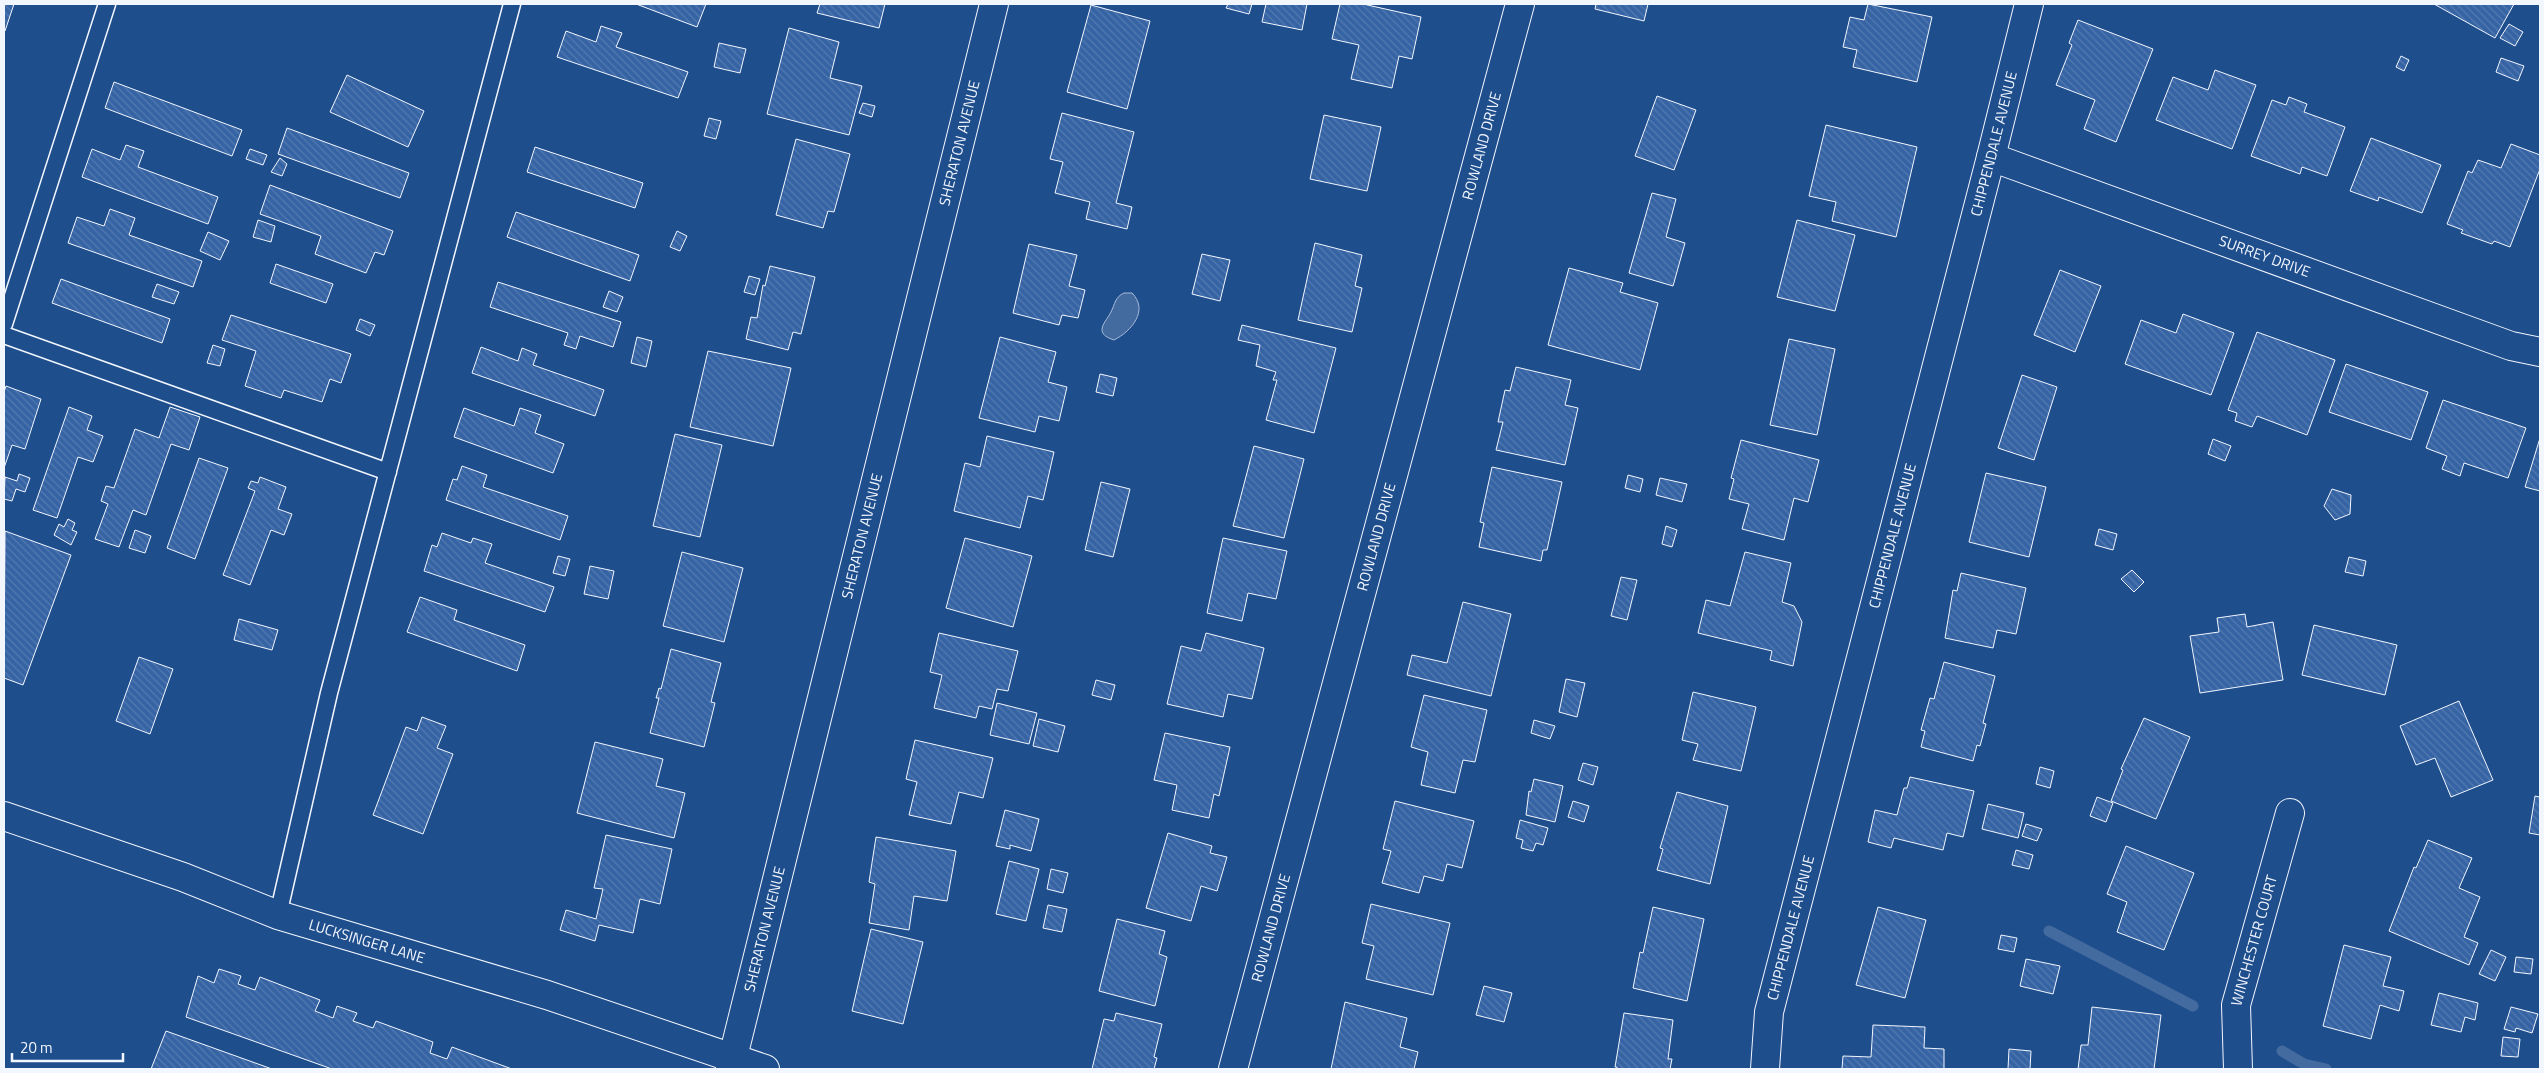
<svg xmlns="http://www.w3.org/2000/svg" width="2544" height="1073" viewBox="0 0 2544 1073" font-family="'Titillium Web',sans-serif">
<defs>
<pattern id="building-back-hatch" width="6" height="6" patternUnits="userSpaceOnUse" patternTransform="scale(1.25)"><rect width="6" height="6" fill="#3563a3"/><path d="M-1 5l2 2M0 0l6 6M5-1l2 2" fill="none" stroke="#537ab1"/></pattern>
</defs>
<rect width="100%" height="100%" fill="#1f4e8c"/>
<!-- water -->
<path fill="#446ba0" stroke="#a8bbd7" d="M 1124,293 L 1132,293 C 1149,310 1132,331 1114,340 C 1092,333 1106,322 1111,312 C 1115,304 1115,297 1124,293 Z"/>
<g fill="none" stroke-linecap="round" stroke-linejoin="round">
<!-- stream -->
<path stroke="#446ba0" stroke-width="11" d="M 2049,931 L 2193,1006
M 2282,1051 L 2304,1064 L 2326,1069"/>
</g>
<!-- building -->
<path fill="url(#building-back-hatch)" stroke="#f2f6ff" d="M 4,4 L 14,4 L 5,31 L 4,31 Z
M 636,4 L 706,4 L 697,27 Z
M 820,4 L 885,4 L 879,28 L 817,13 Z
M 1228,4 L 1252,4 L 1249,14 L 1226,8 Z
M 1266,4 L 1307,4 L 1302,30 L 1262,22 Z
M 1340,4 L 1363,4 L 1421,17 L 1412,59 L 1399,56 L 1392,88 L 1351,79 L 1359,45 L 1332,39 Z
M 1596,4 L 1648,4 L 1644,21 L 1595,9 Z
M 1868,4 L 1932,17 L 1917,82 L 1853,67 L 1857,50 L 1843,47 L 1850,17 L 1864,20 Z
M 2434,4 L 2514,4 L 2495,38 Z
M 1091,5 L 1150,21 L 1127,109 L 1067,92 Z
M 2078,20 L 2153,49 L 2116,142 L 2084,129 L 2095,100 L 2056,85 L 2072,45 L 2069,43 Z
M 2509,24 L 2523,32 L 2515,46 L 2500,38 Z
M 601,26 L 622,33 L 616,47 L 688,72 L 678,98 L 557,57 L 566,31 L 596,42 Z
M 789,28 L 839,42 L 830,78 L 862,86 L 849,135 L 767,114 Z
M 719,43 L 746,49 L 740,73 L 714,67 Z
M 2401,56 L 2409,60 L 2404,71 L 2396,67 Z
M 2501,58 L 2524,66 L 2518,81 L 2496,72 Z
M 2215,70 L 2256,85 L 2232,149 L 2156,120 L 2173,77 L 2208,90 Z
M 347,75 L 424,111 L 408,147 L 330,112 Z
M 114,82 L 242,130 L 232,156 L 105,108 Z
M 1657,96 L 1696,110 L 1674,170 L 1635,156 Z
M 2289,97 L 2307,104 L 2304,112 L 2345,127 L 2327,176 L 2302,167 L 2300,174 L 2251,156 L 2272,100 L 2286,105 Z
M 863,103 L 875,106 L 872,117 L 859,113 Z
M 1062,113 L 1134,132 L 1116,203 L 1132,207 L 1127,229 L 1086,219 L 1090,202 L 1055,193 L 1063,162 L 1050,159 Z
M 1324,115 L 1381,127 L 1367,191 L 1310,179 Z
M 709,118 L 721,121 L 716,139 L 704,136 Z
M 1826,125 L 1917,147 L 1896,237 L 1832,221 L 1836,202 L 1809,196 Z
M 287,128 L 409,173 L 400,198 L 278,154 Z
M 2371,138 L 2441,165 L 2422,213 L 2379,197 L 2378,201 L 2350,191 Z
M 796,139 L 850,154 L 834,212 L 828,211 L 823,228 L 776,215 Z
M 2511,144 L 2540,155 L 2540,169 L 2510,247 L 2494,241 L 2492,244 L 2461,233 L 2463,230 L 2447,224 L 2468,171 L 2472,173 L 2478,160 L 2501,168 Z
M 126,145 L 144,151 L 138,167 L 218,197 L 208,224 L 82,177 L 92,149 L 120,160 Z
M 535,147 L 643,183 L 635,208 L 527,172 Z
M 250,149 L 267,155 L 263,165 L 246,159 Z
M 280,158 L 287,164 L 282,176 L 271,172 Z
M 270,185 L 393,231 L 384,255 L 375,252 L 366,273 L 315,254 L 321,236 L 260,214 Z
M 1652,193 L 1676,199 L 1666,237 L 1685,243 L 1673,286 L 1629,273 Z
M 110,209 L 135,218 L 129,235 L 202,261 L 193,287 L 68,243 L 77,217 L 104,226 Z
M 516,212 L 639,255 L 630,281 L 507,237 Z
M 258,220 L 275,226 L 271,242 L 253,237 Z
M 1797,220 L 1855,235 L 1835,311 L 1777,297 Z
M 677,231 L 687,236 L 680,251 L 670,247 Z
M 208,232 L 229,241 L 220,260 L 200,251 Z
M 1315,243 L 1362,255 L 1355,286 L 1362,288 L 1352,332 L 1298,320 Z
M 1029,244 L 1077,255 L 1069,286 L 1085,290 L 1078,318 L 1062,315 L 1059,325 L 1013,313 Z
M 1202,254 L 1230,260 L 1220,301 L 1192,294 Z
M 276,264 L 333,284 L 326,303 L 270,283 Z
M 770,266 L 815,277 L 801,334 L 793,332 L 788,350 L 746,339 L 751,317 L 757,318 L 763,285 L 765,286 Z
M 1569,268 L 1623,283 L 1620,292 L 1658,303 L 1640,370 L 1548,345 Z
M 2060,270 L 2101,286 L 2075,352 L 2034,335 Z
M 749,276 L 760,279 L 755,295 L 744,292 Z
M 61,279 L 170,319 L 162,343 L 52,303 Z
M 498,282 L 621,322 L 613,347 L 580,336 L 576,349 L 564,345 L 568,333 L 490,307 Z
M 157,284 L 179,292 L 174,304 L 152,297 Z
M 609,291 L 623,297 L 617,312 L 603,307 Z
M 2183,314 L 2234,333 L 2211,395 L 2125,364 L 2141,320 L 2176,333 Z
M 231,315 L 351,354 L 341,383 L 330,379 L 322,402 L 284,390 L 281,398 L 245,386 L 256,351 L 222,340 Z
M 360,319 L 375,325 L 370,336 L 356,330 Z
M 1242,325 L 1336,348 L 1314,433 L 1266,420 L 1277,380 L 1273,380 L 1276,372 L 1256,366 L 1260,345 L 1238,340 Z
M 2257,332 L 2335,360 L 2307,435 L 2257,416 L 2252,427 L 2235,421 L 2237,413 L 2228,410 Z
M 637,337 L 652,341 L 646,367 L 631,363 Z
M 1000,337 L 1056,352 L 1048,382 L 1067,387 L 1059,421 L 1039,416 L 1035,432 L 979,418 Z
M 1789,339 L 1835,349 L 1817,435 L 1770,425 Z
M 213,345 L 225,349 L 220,366 L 207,363 Z
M 481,347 L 518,361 L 522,348 L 537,354 L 533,365 L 604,390 L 595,416 L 472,373 Z
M 708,351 L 791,368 L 773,446 L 690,427 Z
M 2346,364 L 2428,392 L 2411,440 L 2329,412 Z
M 1516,367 L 1571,380 L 1565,405 L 1578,408 L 1565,465 L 1496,450 L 1503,422 L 1498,422 L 1505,390 L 1510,391 Z
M 1100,374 L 1117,378 L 1113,396 L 1096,392 Z
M 2022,375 L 2057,387 L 2034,460 L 1998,448 Z
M 6,386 L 41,399 L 25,449 L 12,445 L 4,468 L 4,392 Z
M 2443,400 L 2526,428 L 2508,478 L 2464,463 L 2460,476 L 2442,469 L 2447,456 L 2426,448 Z
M 69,407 L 92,416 L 87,430 L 103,436 L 93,462 L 78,457 L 57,518 L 33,510 Z
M 170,407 L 200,417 L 189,450 L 171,444 L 146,515 L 133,510 L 119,547 L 95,539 L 108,504 L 101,501 L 106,486 L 114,488 L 135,429 L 159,438 Z
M 464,408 L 514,426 L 520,408 L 541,415 L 535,433 L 564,444 L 553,473 L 454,437 Z
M 675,434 L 722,445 L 700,537 L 653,526 Z
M 987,436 L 1054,452 L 1043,500 L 1028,496 L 1020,528 L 954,511 L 965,463 L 980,467 Z
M 2540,438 L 2540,491 L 2525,487 Z
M 2213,439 L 2231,446 L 2225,461 L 2208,454 Z
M 1741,440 L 1819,460 L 1808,502 L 1794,498 L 1784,540 L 1742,529 L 1749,504 L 1729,499 L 1734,479 L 1731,478 Z
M 1254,446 L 1304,459 L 1284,538 L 1233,526 Z
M 199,458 L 228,468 L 195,559 L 167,548 Z
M 462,466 L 487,475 L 483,487 L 568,516 L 560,540 L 446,500 L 453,479 L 457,480 Z
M 1492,467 L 1562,482 L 1547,550 L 1543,550 L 1541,561 L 1479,547 L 1484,523 L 1480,522 Z
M 1986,473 L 2046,487 L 2029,557 L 1969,542 Z
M 19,474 L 30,478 L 25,492 L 16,489 L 12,501 L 4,499 L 5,477 L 17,481 Z
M 1628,475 L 1643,479 L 1640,492 L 1625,488 Z
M 260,477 L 286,487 L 278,509 L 292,514 L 284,535 L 271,530 L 250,585 L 223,575 L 255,491 L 248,488 L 251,481 L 258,483 Z
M 1660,478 L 1687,484 L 1682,502 L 1656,495 Z
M 1101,482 L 1130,489 L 1113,557 L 1085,550 Z
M 2332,489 L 2351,495 L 2350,514 L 2335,520 L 2324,506 Z
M 68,519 L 75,523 L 72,530 L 77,532 L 71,545 L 54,535 L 59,524 L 64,527 Z
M 1666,526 L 1677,530 L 1672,547 L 1662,544 Z
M 2099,529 L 2117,534 L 2113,550 L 2095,545 Z
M 135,530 L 151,536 L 145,553 L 129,548 Z
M 5,531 L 71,555 L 23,685 L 4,678 Z
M 442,533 L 471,543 L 473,538 L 492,544 L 485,563 L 554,587 L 545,612 L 424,571 L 432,545 L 437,547 Z
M 965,538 L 1032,556 L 1013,627 L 946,608 Z
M 1223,538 L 1287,551 L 1276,599 L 1248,593 L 1242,621 L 1207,613 Z
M 682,552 L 743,568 L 724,642 L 663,626 Z
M 1745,552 L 1791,563 L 1782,602 L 1794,606 L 1802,622 L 1793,666 L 1770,660 L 1772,651 L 1698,633 L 1706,600 L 1730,606 Z
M 558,556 L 570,559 L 565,576 L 553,573 Z
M 2349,557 L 2366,561 L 2363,576 L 2345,572 Z
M 590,566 L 614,571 L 608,599 L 584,594 Z
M 2132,570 L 2144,582 L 2134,592 L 2121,579 Z
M 1961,573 L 2026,588 L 2016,634 L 1997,630 L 1993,648 L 1945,638 L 1953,590 L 1957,591 Z
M 1621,577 L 1637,580 L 1627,620 L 1611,616 Z
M 420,597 L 457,610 L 454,620 L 525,645 L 517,671 L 407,632 Z
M 1463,602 L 1511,614 L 1491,696 L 1407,675 L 1412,655 L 1447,663 Z
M 2245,614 L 2247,627 L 2273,622 L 2283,680 L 2200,693 L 2190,636 L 2219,632 L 2217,618 Z
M 239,619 L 278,630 L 272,650 L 234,640 Z
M 2314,625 L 2397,645 L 2385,695 L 2302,675 Z
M 939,633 L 1018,651 L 1008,691 L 997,689 L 992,709 L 979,706 L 976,718 L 934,708 L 942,675 L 930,672 Z
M 1206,633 L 1264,648 L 1252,699 L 1228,694 L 1223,717 L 1167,704 L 1181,646 L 1201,651 Z
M 671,649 L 721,663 L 711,702 L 715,703 L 704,747 L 650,733 L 659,698 L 656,698 L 659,688 L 661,689 Z
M 139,657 L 173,669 L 150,734 L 116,721 Z
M 1944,662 L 1995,676 L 1983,723 L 1986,724 L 1980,746 L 1977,745 L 1973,761 L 1921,747 L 1925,731 L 1921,730 L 1930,698 L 1934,699 Z
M 1566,679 L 1585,683 L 1577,717 L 1559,712 Z
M 1096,680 L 1115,685 L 1111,700 L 1092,695 Z
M 1693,692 L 1756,707 L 1741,771 L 1693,760 L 1698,744 L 1682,740 Z
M 1424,695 L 1487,710 L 1475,762 L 1463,760 L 1455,793 L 1421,785 L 1428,752 L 1411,747 Z
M 2459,701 L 2493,780 L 2451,797 L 2435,758 L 2416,765 L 2400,726 Z
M 997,703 L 1037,713 L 1029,744 L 990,735 Z
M 422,717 L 446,726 L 437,748 L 453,754 L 423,834 L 373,815 L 406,727 L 417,731 Z
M 2144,718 L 2190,737 L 2156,819 L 2111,801 L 2123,770 L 2121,769 Z
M 1039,719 L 1065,726 L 1058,752 L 1033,746 Z
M 1534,720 L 1555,726 L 1550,739 L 1531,733 Z
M 1165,733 L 1230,747 L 1219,796 L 1214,794 L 1209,818 L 1172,810 L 1177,785 L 1154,780 Z
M 915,740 L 993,758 L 983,798 L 959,792 L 951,824 L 909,815 L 917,782 L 906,779 Z
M 595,742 L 663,759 L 656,786 L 685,793 L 674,838 L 577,813 Z
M 1583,763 L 1598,767 L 1593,785 L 1578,780 Z
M 2040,767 L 2054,771 L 2050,788 L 2036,784 Z
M 1910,777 L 1974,791 L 1963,837 L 1947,833 L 1943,850 L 1894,838 L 1891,848 L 1868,842 L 1875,810 L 1897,815 L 1904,788 L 1907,788 Z
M 1534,779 L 1563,786 L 1555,822 L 1526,815 L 1529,791 L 1531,792 Z
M 1677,792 L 1728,806 L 1710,884 L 1657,870 L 1663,849 L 1660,848 Z
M 2535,796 L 2540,797 L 2540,835 L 2529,833 Z
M 2097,797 L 2113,803 L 2106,822 L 2090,816 Z
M 1395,801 L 1474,821 L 1462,868 L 1447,864 L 1443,881 L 1424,876 L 1419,893 L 1382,883 L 1391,851 L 1383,849 Z
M 1573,801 L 1589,806 L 1584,822 L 1568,817 Z
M 1988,804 L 2024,813 L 2018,838 L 1982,829 Z
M 1005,810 L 1039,819 L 1031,851 L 1010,845 L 1010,849 L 996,846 Z
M 1520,820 L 1548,828 L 1543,845 L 1536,843 L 1533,851 L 1521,848 L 1523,840 L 1516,838 Z
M 2026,824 L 2042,829 L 2037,841 L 2022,836 Z
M 1168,833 L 1212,846 L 1210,853 L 1227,857 L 1217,891 L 1201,886 L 1191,921 L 1146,908 Z
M 606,835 L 672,849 L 660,904 L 640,899 L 633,933 L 599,925 L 595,941 L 560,930 L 566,910 L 596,919 L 603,889 L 594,888 Z
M 876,837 L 956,851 L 947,901 L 914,896 L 909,930 L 869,923 L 875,884 L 869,882 Z
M 2428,840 L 2472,858 L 2459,888 L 2480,897 L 2464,937 L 2478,943 L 2469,965 L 2389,931 L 2414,867 L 2416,868 Z
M 2126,846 L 2194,873 L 2164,950 L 2117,932 L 2127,902 L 2107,894 Z
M 2016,850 L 2033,855 L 2029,869 L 2012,865 Z
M 1009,861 L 1039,869 L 1026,921 L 996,914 Z
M 1051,869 L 1068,873 L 1063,893 L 1047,889 Z
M 1371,904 L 1450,923 L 1433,995 L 1366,979 L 1374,946 L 1362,943 Z
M 1048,905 L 1067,909 L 1062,932 L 1043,928 Z
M 1653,907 L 1704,919 L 1687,1001 L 1633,988 L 1640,952 L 1643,953 Z
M 1878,907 L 1926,920 L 1905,998 L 1856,985 Z
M 1117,919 L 1165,931 L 1159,954 L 1167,957 L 1155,1006 L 1099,991 Z
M 871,929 L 923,942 L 903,1024 L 852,1011 Z
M 2001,935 L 2017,938 L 2014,952 L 1998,949 Z
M 2344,945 L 2391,957 L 2383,986 L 2404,991 L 2399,1011 L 2380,1005 L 2371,1039 L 2323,1026 Z
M 2491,950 L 2506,957 L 2495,981 L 2479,974 Z
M 2516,957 L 2533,959 L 2531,974 L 2514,972 Z
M 2026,959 L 2060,966 L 2053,994 L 2020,986 Z
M 219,969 L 241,976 L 238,984 L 255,990 L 260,977 L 320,1000 L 315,1011 L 333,1018 L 337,1006 L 357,1013 L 353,1021 L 373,1028 L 376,1021 L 433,1042 L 430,1053 L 447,1059 L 452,1047 L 512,1069 L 332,1069 L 186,1017 L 198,976 L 214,983 Z
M 1484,986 L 1512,993 L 1504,1022 L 1476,1015 Z
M 2439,993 L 2478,1003 L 2475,1020 L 2465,1017 L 2461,1032 L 2431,1025 Z
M 1345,1002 L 1407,1018 L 1400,1047 L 1418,1052 L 1414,1069 L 1331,1069 Z
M 2092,1007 L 2161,1015 L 2154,1069 L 2078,1069 L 2081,1045 L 2088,1045 Z
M 2511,1007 L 2538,1014 L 2532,1033 L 2516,1028 L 2515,1032 L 2504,1029 Z
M 1116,1013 L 1162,1024 L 1154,1057 L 1157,1058 L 1154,1069 L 1092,1069 L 1104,1019 L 1114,1021 Z
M 1624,1013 L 1673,1020 L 1668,1059 L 1672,1059 L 1670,1069 L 1617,1069 L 1617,1067 L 1615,1067 Z
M 1873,1025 L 1925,1027 L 1924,1048 L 1944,1049 L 1944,1069 L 1842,1069 L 1843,1056 L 1871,1057 Z
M 166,1031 L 272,1069 L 151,1069 Z
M 2503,1037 L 2520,1039 L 2518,1057 L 2501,1056 Z
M 2009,1049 L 2031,1051 L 2030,1069 L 2008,1069 Z"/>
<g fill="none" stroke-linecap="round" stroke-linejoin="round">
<!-- lane casing -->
<g stroke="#f2f6ff" stroke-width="19">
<path id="lane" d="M 4,324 L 107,4
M 4,335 L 388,472
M 278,915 L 329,693 L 512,4"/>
</g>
<!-- street casing -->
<g stroke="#f2f6ff" stroke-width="30">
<g id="street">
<path id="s1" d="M 1991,157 L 2511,346 L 2540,352"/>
<path id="s2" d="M 4,816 L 183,877 L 278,915 L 547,995 L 765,1069"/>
<path id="s3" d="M 730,1069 L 994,4"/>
<path id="s4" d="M 1233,1069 L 1520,4"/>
<path id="s5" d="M 1765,1069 L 1769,1012 L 1991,157 L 2029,4"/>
<path id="s6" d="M 2238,1069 L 2236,1005 L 2290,813"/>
</g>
</g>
<!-- lane -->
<use href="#lane" stroke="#1f4e8c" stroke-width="16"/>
<!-- street -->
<use href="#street" stroke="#1f4e8c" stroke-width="28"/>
</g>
<g text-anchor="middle" stroke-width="4" stroke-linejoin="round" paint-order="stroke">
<!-- street labels -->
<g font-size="15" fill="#f2f6ff" stroke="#1f4e8c">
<text dy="5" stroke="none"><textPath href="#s3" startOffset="954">SHERATON AVENUE</textPath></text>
<text dy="5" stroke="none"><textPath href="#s5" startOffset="954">CHIPPENDALE AVENUE</textPath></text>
<text dy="5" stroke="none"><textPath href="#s4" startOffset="956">ROWLAND DRIVE</textPath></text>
<text dy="5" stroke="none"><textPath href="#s1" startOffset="291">SURREY DRIVE</textPath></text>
<text dy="5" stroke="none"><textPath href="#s3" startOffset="549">SHERATON AVENUE</textPath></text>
<text dy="5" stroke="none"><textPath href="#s4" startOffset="551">ROWLAND DRIVE</textPath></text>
<text dy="5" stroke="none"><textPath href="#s5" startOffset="549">CHIPPENDALE AVENUE</textPath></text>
<text dy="5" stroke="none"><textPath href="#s4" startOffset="146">ROWLAND DRIVE</textPath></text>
<text dy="5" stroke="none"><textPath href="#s5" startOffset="144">CHIPPENDALE AVENUE</textPath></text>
<text dy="5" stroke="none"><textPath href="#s3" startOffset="144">SHERATON AVENUE</textPath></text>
<text dy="5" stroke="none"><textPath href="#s6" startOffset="131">WINCHESTER COURT</textPath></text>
<text dy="5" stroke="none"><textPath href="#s2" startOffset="384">LUCKSINGER LANE</textPath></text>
</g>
</g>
<!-- border -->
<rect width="2544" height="1073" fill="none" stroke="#f2f6ff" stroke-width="10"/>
<!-- scale -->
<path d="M12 1053v8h111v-8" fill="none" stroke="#f2f6ff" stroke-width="2.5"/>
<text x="20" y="1053" font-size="15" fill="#f2f6ff" stroke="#1f4e8c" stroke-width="4" paint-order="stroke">20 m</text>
</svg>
